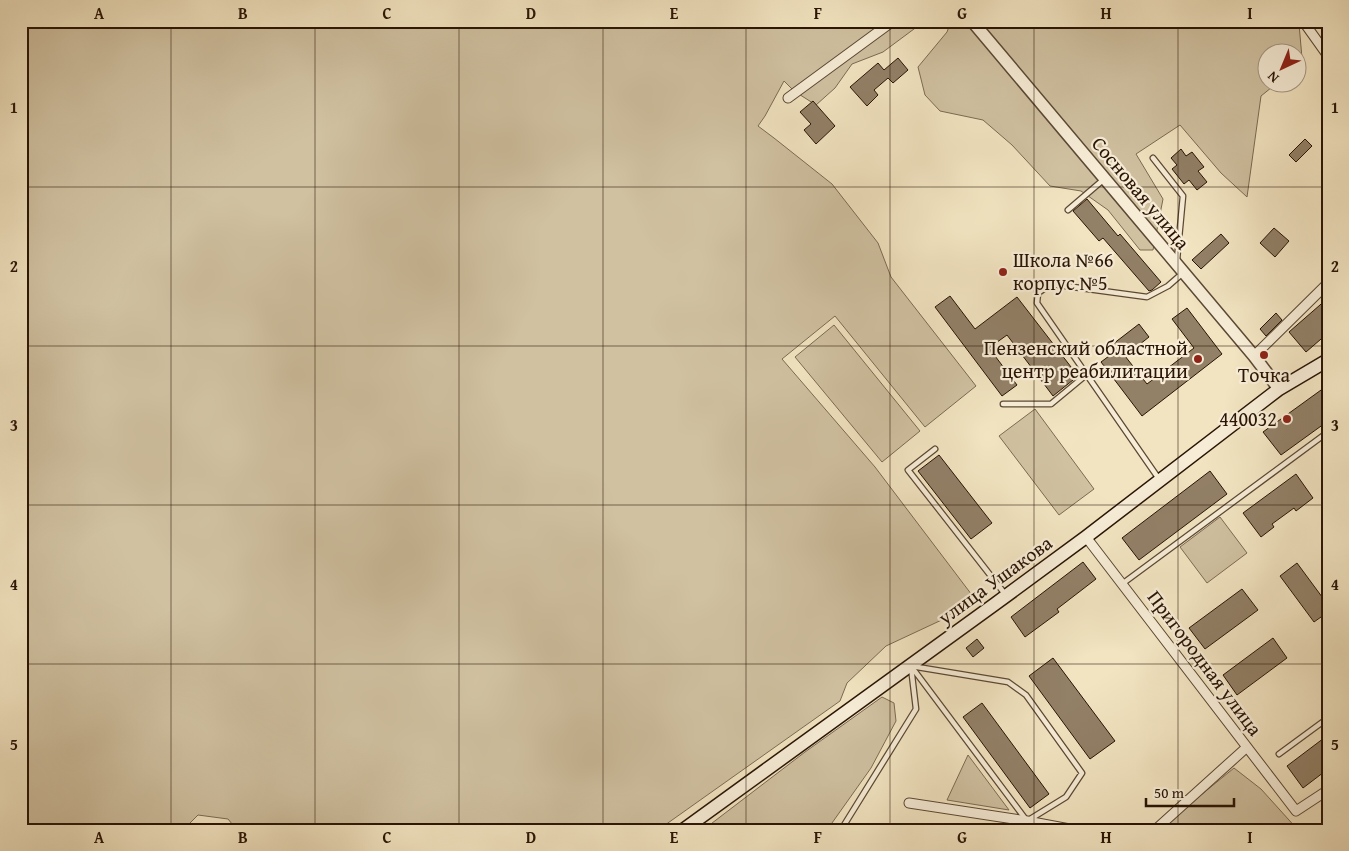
<svg xmlns="http://www.w3.org/2000/svg" width="1349" height="851" viewBox="0 0 1349 851" font-family="'Gentium Book Plus',serif">
<rect width="100%" height="100%" fill="#f2e4c1"/>
<filter id="stains"><feTurbulence type="fractalNoise" baseFrequency=".004" numOctaves="4"/><feColorMatrix values="0 0 0 0 .2 0 0 0 0 .09 0 0 0 0 .02 0 0 0 .5 -.17"/></filter>
<radialGradient id="worn" r=".72"><stop offset=".6" stop-color="#630" stop-opacity="0"/><stop offset="1" stop-color="#630" stop-opacity=".3"/></radialGradient>
<!-- green -->
<path fill="#d0c1a1" stroke="#7c6a53" d="M 21,21 L 921,21 L 918,26 L 883,52 L 852,64 L 835,88 L 816,105 L 794,91 L 784,81 L 765,116 L 758,126 L 774,138 L 832,184 L 878,243 L 891,277 L 976,386 L 925,427 L 835,316 L 782,359 L 875,467 L 978,603 L 886,646 L 847,683 L 840,701 L 658,830 L 237,830 L 228,819 L 198,815 L 183,830 L 21,830 Z
M 951,21 L 1297,21 L 1299,24 L 1302,58 L 1297,64 L 1296,52 L 1266,52 L 1266,82 L 1277,83 L 1261,96 L 1247,197 L 1221,173 L 1180,125 L 1136,154 L 1163,199 L 1153,250 L 1140,250 L 1108,210 L 1081,191 L 1050,186 L 1012,145 L 983,120 L 940,111 L 925,95 L 918,67 L 947,32 Z
M 834,325 L 920,431 L 882,462 L 795,357 Z
M 1035,409 L 1094,489 L 1059,515 L 999,436 Z
M 1220,517 L 1247,553 L 1207,583 L 1180,547 Z
M 882,697 L 894,703 L 896,721 L 871,768 L 827,830 L 703,830 L 805,752 Z
M 968,755 L 1009,810 L 947,800 Z
M 1234,768 L 1261,789 L 1298,830 L 1158,830 Z"/>
<!-- building -->
<path fill="#928067" stroke="#291405" d="M 898,58 L 908,70 L 893,83 L 888,78 L 874,90 L 878,95 L 867,106 L 850,87 L 878,63 L 884,70 Z
M 813,101 L 835,126 L 816,144 L 804,130 L 811,124 L 800,112 Z
M 1305,139 L 1312,146 L 1296,162 L 1289,155 Z
M 1181,149 L 1186,156 L 1192,152 L 1204,167 L 1198,171 L 1207,182 L 1197,190 L 1189,180 L 1184,184 L 1172,169 L 1177,165 L 1171,158 Z
M 1087,199 L 1118,236 L 1120,234 L 1161,282 L 1152,290 L 1149,291 L 1103,238 L 1099,241 L 1073,211 Z
M 1274,228 L 1289,241 L 1275,257 L 1260,243 Z
M 1221,234 L 1229,243 L 1201,269 L 1192,260 Z
M 950,296 L 975,329 L 1017,297 L 1078,376 L 1053,396 L 1007,335 L 989,348 L 1017,385 L 1002,396 L 935,307 Z
M 1328,298 L 1328,333 L 1306,352 L 1289,332 Z
M 1187,308 L 1222,354 L 1142,416 L 1101,362 L 1117,350 L 1113,344 L 1139,324 L 1149,337 L 1125,356 L 1147,384 L 1194,348 L 1172,319 Z
M 1276,313 L 1282,320 L 1266,336 L 1260,329 Z
M 1328,385 L 1328,421 L 1281,455 L 1263,432 Z
M 939,455 L 992,523 L 971,539 L 918,471 Z
M 1210,471 L 1227,494 L 1139,560 L 1122,538 Z
M 1296,474 L 1313,498 L 1296,511 L 1294,508 L 1272,524 L 1274,527 L 1261,537 L 1243,513 Z
M 1083,562 L 1096,579 L 1057,609 L 1059,612 L 1025,637 L 1011,617 Z
M 1297,563 L 1328,605 L 1328,612 L 1314,622 L 1280,576 Z
M 1242,589 L 1258,610 L 1205,649 L 1189,628 Z
M 1273,638 L 1287,658 L 1237,695 L 1223,675 Z
M 977,639 L 984,648 L 973,657 L 966,648 Z
M 1053,658 L 1115,741 L 1090,759 L 1029,676 Z
M 982,703 L 1049,794 L 1030,808 L 963,717 Z
M 1328,735 L 1328,769 L 1303,788 L 1287,766 Z"/>
<g fill="none" stroke-linecap="round" stroke-linejoin="round">
<!-- service casing -->
<g stroke="#5b4834" stroke-width="7">
<path id="service" d="M 1153,158 L 1183,196 L 1177,260
M 1068,210 L 1103,180
M 1003,404 L 1051,404 L 1086,375
M 935,449 L 908,470 L 1005,594
M 1159,479 L 1037,303 L 1038,293 L 1051,284 L 1147,297 L 1168,286 L 1184,272
M 1327,510 L 1328,511
M 1122,584 L 1328,432
M 911,666 L 1008,682 L 1026,695 L 1082,773 L 1066,797 L 1027,821 Z
M 1279,754 L 1328,718
M 841,830 L 916,709 L 911,667"/>
</g>
<!-- minor casing -->
<g stroke="#5b4834" stroke-width="11">
<path id="minor" d="M 1303,21 L 1328,56
M 788,98 L 893,21
M 1254,356 L 1328,283
M 1086,537 L 1296,811 L 1328,790
M 909,803 L 1027,821 L 1075,830
M 1155,830 L 1247,747"/>
</g>
<!-- tertiary casing -->
<g stroke="#5b4834" stroke-width="14">
<path id="tertiary" d="M 972,21 L 1254,356 L 1279,389"/>
</g>
<!-- secondary casing -->
<g stroke="#291405" stroke-width="15">
<path id="secondary" d="M 683,830 L 995,604 L 1086,537 L 1279,389 L 1328,360"/>
</g>
<!-- service -->
<use href="#service" stroke="#f7edd7" stroke-width="4.5"/>
<!-- minor -->
<use href="#minor" stroke="#f7edd7" stroke-width="9"/>
<!-- tertiary -->
<use href="#tertiary" stroke="#f7edd7" stroke-width="11"/>
<!-- secondary -->
<use href="#secondary" stroke="#f7edd7" stroke-width="12"/>
</g>
<!-- grid -->
<path fill="none" stroke="#291405" stroke-width="1" stroke-opacity="0.55" d="M 171,21 L 171,830M 315,21 L 315,830M 459,21 L 459,830M 603,21 L 603,830M 746,21 L 746,830M 890,21 L 890,830M 1034,21 L 1034,830M 1178,21 L 1178,830M 21,187 L 1328,187M 21,346 L 1328,346M 21,505 L 1328,505M 21,664 L 1328,664"/>
<!-- markers -->
<g fill="#8f2418" stroke="#f7edd7" stroke-width="2">
<circle cx="1003" cy="272" r="5"/>
<circle cx="1264" cy="355" r="5"/>
<circle cx="1198" cy="359" r="5"/>
<circle cx="1287" cy="419" r="5"/>
</g>
<g text-anchor="middle" stroke-width="4.5" stroke-linejoin="round" paint-order="stroke">
<!-- street labels -->
<g font-size="20" fill="#291405" stroke="#f7edd7">
<text transform="translate(1141 193) rotate(50)" y="7">Сосновая улица</text>
<text transform="translate(995 580) rotate(-36)" y="7">улица Ушакова</text>
<text transform="translate(1205 663) rotate(53)" y="7">Пригородная улица</text>
</g>
<!-- poi labels -->
<g font-size="20" fill="#291405" stroke="#f7edd7" text-anchor="end">
<text x="1013" y="267" text-anchor="start">Школа №66<tspan x="1013" dy="23">корпус №5</tspan></text>
<text x="1188" y="355">Пензенский областной<tspan x="1188" dy="23">центр реабилитации</tspan></text>
<text x="1264" y="382" text-anchor="middle">Точка</text>
<text x="1277" y="426">440032</text>
</g>
</g>
<!-- margin -->
<rect width="1349" height="851" fill="none" stroke="#f2e4c1" stroke-width="55"/>
<!-- north arrow -->
<g transform="translate(1282 68) rotate(224)"><circle r="24" fill="#f7edd7" stroke="#a59683"/>
<path d="M0-4L9 19L0 12L-9 19Z" fill="#8f2418"/>
<text y="-8" font-size="14" font-weight="bold" text-anchor="middle" fill="#291405">N</text>
</g>
<!-- scale -->
<path d="M1146 798v8h88v-8" fill="none" stroke="#291405" stroke-width="2.5"/>
<text x="1154" y="798" font-size="15" fill="#291405" stroke="#f7edd7" stroke-width="4" paint-order="stroke">50 m</text>
<rect x="28" y="28" width="1294" height="796" fill="none" stroke="#291405" stroke-width="2"/>
<g font-size="16" text-anchor="middle" font-weight="bold" fill="#291405">
<text x="99" y="19">A</text>
<text x="243" y="19">B</text>
<text x="387" y="19">C</text>
<text x="531" y="19">D</text>
<text x="674" y="19">E</text>
<text x="818" y="19">F</text>
<text x="962" y="19">G</text>
<text x="1106" y="19">H</text>
<text x="1250" y="19">I</text>
<text x="14" y="113">1</text>
<text x="1335" y="113">1</text>
<text x="14" y="272">2</text>
<text x="1335" y="272">2</text>
<text x="14" y="431">3</text>
<text x="1335" y="431">3</text>
<text x="14" y="590">4</text>
<text x="1335" y="590">4</text>
<text x="14" y="750">5</text>
<text x="1335" y="750">5</text>
<text x="99" y="843">A</text>
<text x="243" y="843">B</text>
<text x="387" y="843">C</text>
<text x="531" y="843">D</text>
<text x="674" y="843">E</text>
<text x="818" y="843">F</text>
<text x="962" y="843">G</text>
<text x="1106" y="843">H</text>
<text x="1250" y="843">I</text>
</g>
<rect width="100%" height="100%" filter="url(#stains)"/>
<rect width="100%" height="100%" fill="url(#worn)"/>
</svg>
